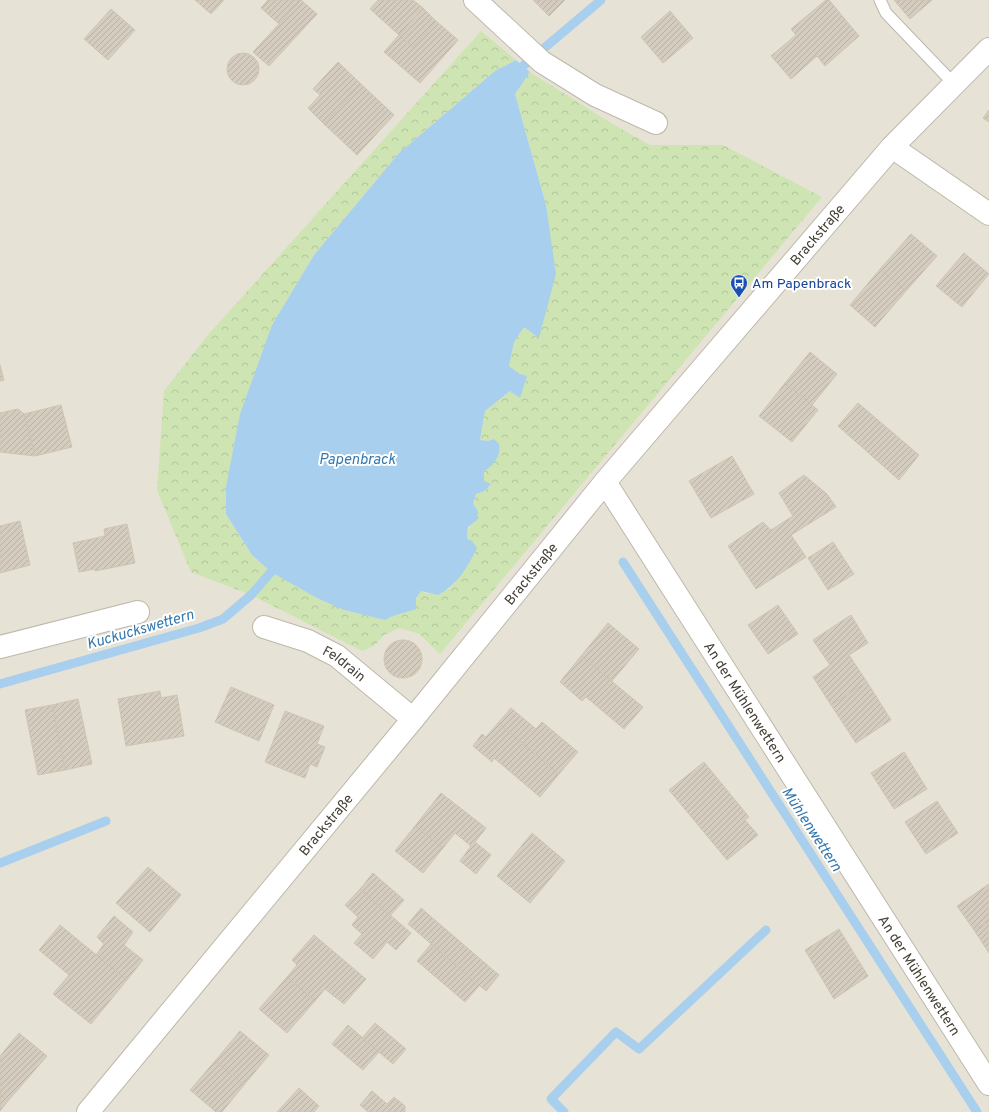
<svg xmlns="http://www.w3.org/2000/svg" width="989" height="1112" viewBox="0 0 989 1112" font-family="Overpass,sans-serif">
<defs>
<pattern id="park-crowns" width="20" height="18" patternUnits="userSpaceOnUse"><rect width="20" height="18" fill="#cee5b3"/><path d="M2 6a3 3 0 1 1 6 0M12 15a3 3 0 1 1 6 0" fill="none" stroke="#b2c69b"/></pattern>
<pattern id="building-hatch" width="6" height="6" patternUnits="userSpaceOnUse"><rect width="6" height="6" fill="#d4ccbe"/><path d="M-1 1l2-2M0 6l6-6M5 7l2-2" fill="none" stroke="#b7b0a4"/></pattern>
</defs>
<rect width="100%" height="100%" fill="#f3f0e8"/>
<!-- residential -->
<path fill="#e7e2d6" d="M 0,0 L 989,0 L 989,1112 L 0,1112 Z"/>
<!-- park -->
<path fill="url(#park-crowns)" d="M 481,31 L 516,60 L 495,71 L 399,153 L 314,255 L 272,325 L 226,514 L 252,555 L 271,572 L 344,610 L 385,620 L 395,614 L 404,613 L 421,591 L 427,594 L 449,589 L 469,564 C 467,538 464,534 478,511 L 473,504 L 476,494 L 485,491 L 491,484 L 484,482 L 484,472 L 491,466 L 488,441 L 480,440 L 485,411 L 510,391 L 520,397 L 520,374 L 509,366 L 514,342 L 524,327 L 539,338 L 546,205 L 515,94 L 530,72 L 611,123 L 650,145 L 723,145 L 822,197 L 440,654 L 419,634 L 400,628 L 384,635 L 374,646 L 362,651 L 251,595 L 191,572 L 157,490 L 164,391 L 207,336 Z"/>
<!-- water -->
<path fill="#a8cfed" d="M 516,60 L 530,72 L 515,94 L 546,205 L 556,274 L 539,338 L 524,327 L 514,342 L 509,366 L 520,374 L 527,376 L 520,398 L 510,391 L 485,411 L 480,440 L 488,441 L 494,439 L 499,444 C 501,457 494,464 484,472 L 484,481 L 491,484 L 485,491 L 476,494 L 473,504 L 478,511 L 477,520 L 468,527 L 467,539 L 472,541 L 477,548 C 468,567 457,585 438,595 L 421,591 L 416,598 L 416,609 C 405,613 395,614 385,620 L 344,610 L 317,598 L 271,572 L 252,555 L 226,514 L 226,487 L 240,414 L 272,325 L 314,255 L 399,153 L 495,71 Z"/>
<g fill="none" stroke-linecap="round" stroke-linejoin="round">
<!-- stream -->
<path stroke="#a8cfed" stroke-width="9" d="M 523,66 L 601,0
M 623,562 L 977,1112
M 0,684 L 199,628 L 223,619 L 251,595 L 271,572
M 0,863 L 106,821
M 564,1112 L 551,1099 L 616,1032 L 639,1049 L 766,930"/>
</g>
<!-- building -->
<path fill="url(#building-hatch)" stroke="#cfc4b2" d="M 195,0 L 224,0 L 211,14 Z
M 268,0 L 301,0 L 279,24 L 261,8 Z
M 301,0 L 317,14 L 269,66 L 253,52 Z
M 378,0 L 413,0 L 423,8 L 399,35 L 370,9 Z
M 533,0 L 565,0 L 549,16 Z
M 826,0 L 829,0 L 859,36 L 825,66 L 817,56 L 791,79 L 771,56 L 796,35 L 791,29 Z
M 894,0 L 932,0 L 910,19 Z
M 423,8 L 436,21 L 413,47 L 399,35 Z
M 111,9 L 135,30 L 108,60 L 84,39 Z
M 670,11 L 693,38 L 663,63 L 641,37 Z
M 436,21 L 458,40 L 420,83 L 384,52 L 399,35 L 413,47 Z
M227 69a16 16 0 1 1 32 0a16 16 0 1 1-32 0Z
M 338,62 L 361,84 L 324,124 L 308,108 L 320,95 L 313,89 Z
M 361,84 L 394,115 L 357,155 L 324,124 Z
M 989,110 L 989,122 L 983,118 Z
M 911,234 L 937,256 L 906,291 L 880,269 Z
M 964,253 L 989,274 L 962,307 L 936,286 Z
M 880,269 L 906,291 L 875,327 L 850,305 Z
M 810,352 L 837,374 L 812,405 L 785,383 Z
M 0,365 L 4,380 L 0,381 Z
M 785,383 L 818,410 L 792,442 L 759,416 Z
M 858,403 L 919,455 L 899,480 L 838,426 Z
M 61,405 L 72,447 L 35,456 L 24,414 Z
M 18,409 L 24,414 L 35,456 L 0,452 L 0,413 Z
M 732,456 L 754,494 L 711,518 L 689,481 Z
M 804,475 L 827,494 L 836,507 L 791,535 L 806,557 L 756,589 L 728,546 L 763,522 L 771,530 L 793,516 L 779,493 Z
M 20,521 L 30,565 L 0,573 L 0,526 Z
M 127,524 L 135,563 L 95,571 L 95,569 L 79,572 L 73,543 L 105,536 L 104,529 Z
M 833,542 L 854,574 L 828,590 L 808,558 Z
M 778,605 L 798,634 L 768,654 L 748,625 Z
M 851,615 L 868,643 L 849,655 L 867,682 L 831,705 L 813,677 L 830,665 L 813,640 Z
M 608,623 L 639,649 L 612,681 L 581,656 Z
M384 659a19 19 0 1 1 38 0a19 19 0 1 1-38 0Z
M 581,656 L 643,707 L 624,729 L 586,697 L 582,701 L 560,682 Z
M 867,682 L 891,720 L 856,743 L 831,705 Z
M 231,687 L 274,705 L 259,741 L 215,722 Z
M 160,691 L 161,698 L 177,695 L 184,736 L 126,746 L 118,699 Z
M 78,699 L 92,764 L 65,770 L 52,705 Z
M 52,705 L 65,770 L 38,775 L 25,710 Z
M 511,708 L 536,729 L 542,722 L 578,752 L 559,774 L 498,723 Z
M 285,711 L 324,726 L 317,744 L 325,747 L 317,767 L 310,764 L 305,778 L 265,762 Z
M 498,723 L 559,774 L 540,797 L 494,758 L 492,762 L 473,746 L 482,734 L 486,737 Z
M 904,752 L 927,789 L 894,809 L 871,773 Z
M 704,762 L 749,817 L 745,820 L 758,835 L 727,860 L 669,790 Z
M 441,793 L 486,828 L 475,842 L 491,855 L 476,874 L 460,861 L 471,846 L 455,833 L 443,848 L 415,826 Z
M 937,801 L 958,833 L 926,854 L 905,822 Z
M 415,826 L 443,848 L 423,873 L 395,851 Z
M 532,833 L 565,861 L 530,903 L 497,876 Z
M 148,867 L 181,895 L 150,932 L 116,903 Z
M 373,873 L 404,900 L 390,916 L 360,889 Z
M 989,884 L 989,921 L 974,930 L 957,906 Z
M 360,889 L 411,933 L 396,950 L 387,942 L 373,959 L 354,943 L 362,934 L 352,925 L 358,917 L 345,905 Z
M 421,908 L 499,975 L 486,991 L 408,924 Z
M 114,916 L 133,932 L 124,945 L 143,960 L 127,980 L 96,955 L 104,944 L 97,937 Z
M 989,921 L 989,953 L 974,930 Z
M 60,925 L 127,980 L 91,1024 L 53,994 L 69,975 L 39,950 Z
M 839,929 L 868,976 L 834,999 L 805,950 Z
M 314,935 L 366,979 L 344,1004 L 325,989 L 315,1001 L 287,977 L 297,965 L 292,960 Z
M 431,944 L 479,986 L 465,1002 L 417,961 Z
M 287,977 L 315,1001 L 287,1033 L 259,1009 Z
M 375,1023 L 406,1049 L 393,1064 L 362,1038 Z
M 348,1025 L 379,1052 L 363,1070 L 332,1044 Z
M 240,1031 L 269,1055 L 244,1085 L 215,1061 Z
M 19,1033 L 47,1056 L 8,1101 L 0,1094 L 0,1056 Z
M 215,1061 L 244,1085 L 222,1112 L 216,1112 L 190,1090 Z
M 299,1088 L 319,1106 L 314,1112 L 277,1112 Z
M 372,1091 L 387,1104 L 394,1097 L 405,1106 L 405,1112 L 368,1112 L 360,1105 Z
M 0,1094 L 8,1101 L 0,1111 Z"/>
<g fill="none" stroke-linecap="round" stroke-linejoin="round">
<!-- service casing -->
<g stroke="#beb8ab" stroke-width="13">
<path id="service" d="M 880,0 L 886,13 L 954,84"/>
</g>
<!-- minor casing -->
<g stroke="#beb8ab" stroke-width="24">
<g id="minor">
<path d="M 475,0 L 542,62 L 595,95 L 656,123"/>
<path d="M 892,147 L 989,214"/>
<path id="s1" d="M 605,482 L 989,1084"/>
<path id="s2" d="M 264,627 L 308,641 L 337,656 L 413,719"/>
<path d="M 0,647 L 138,612"/>
<path id="s3" d="M 88,1112 L 413,719 L 605,482 L 892,147 L 989,49"/>
</g>
</g>
<!-- service -->
<use href="#service" stroke="#fff" stroke-width="11"/>
<!-- minor -->
<use href="#minor" stroke="#fff" stroke-width="22"/>
</g>
<!-- icons -->
<defs>
<g id="bus-pin" transform="scale(0.9)"><path d="M0 17L-7.5 6A9.5 9.5 0 1 1 7.5 6Z" fill="#1a4fb4" stroke="#fff"/><path d="M-5-6H5V4H4V6H2V4H-2V6H-4V4H-5ZM-3.5-4V0h7V-4ZM-3.5 1.2v1.5H-2V1.2ZM2 1.2v1.5H3.5V1.2Z" fill="#fff"/></g>
</defs>
<g fill-rule="evenodd">
<use href="#bus-pin" x="739" y="283"/>
</g>
<g text-anchor="middle" stroke-width="4" stroke-linejoin="round" paint-order="stroke">
<!-- street labels -->
<g font-size="14" fill="#464137" stroke="#fff">
<text dy="5" stroke="none"><textPath href="#s3" startOffset="1141">Brackstraße</textPath></text>
<text dy="5" stroke="none"><textPath href="#s3" startOffset="697">Brackstraße</textPath></text>
<text dy="5" stroke="none"><textPath href="#s2" startOffset="89">Feldrain</textPath></text>
<text dy="5" stroke="none"><textPath href="#s1" startOffset="261">An der Mühlenwettern</textPath></text>
<text dy="5" stroke="none"><textPath href="#s3" startOffset="373">Brackstraße</textPath></text>
<text dy="5" stroke="none"><textPath href="#s1" startOffset="585">An der Mühlenwettern</textPath></text>
</g>
<!-- transit labels -->
<g font-size="14" fill="#164399" stroke="#fff" text-anchor="start">
<text x="752" y="288">Am Papenbrack</text>
</g>
<!-- water labels -->
<g font-size="15" font-style="italic" fill="#3578ad" stroke="#fff">
<text x="357" y="464">Papenbrack</text>
<text transform="translate(140 629) rotate(-16)" y="5">Kuckuckswettern</text>
<text transform="translate(812 829) rotate(57)" y="5">Mühlenwettern</text>
</g>
</g>
</svg>
